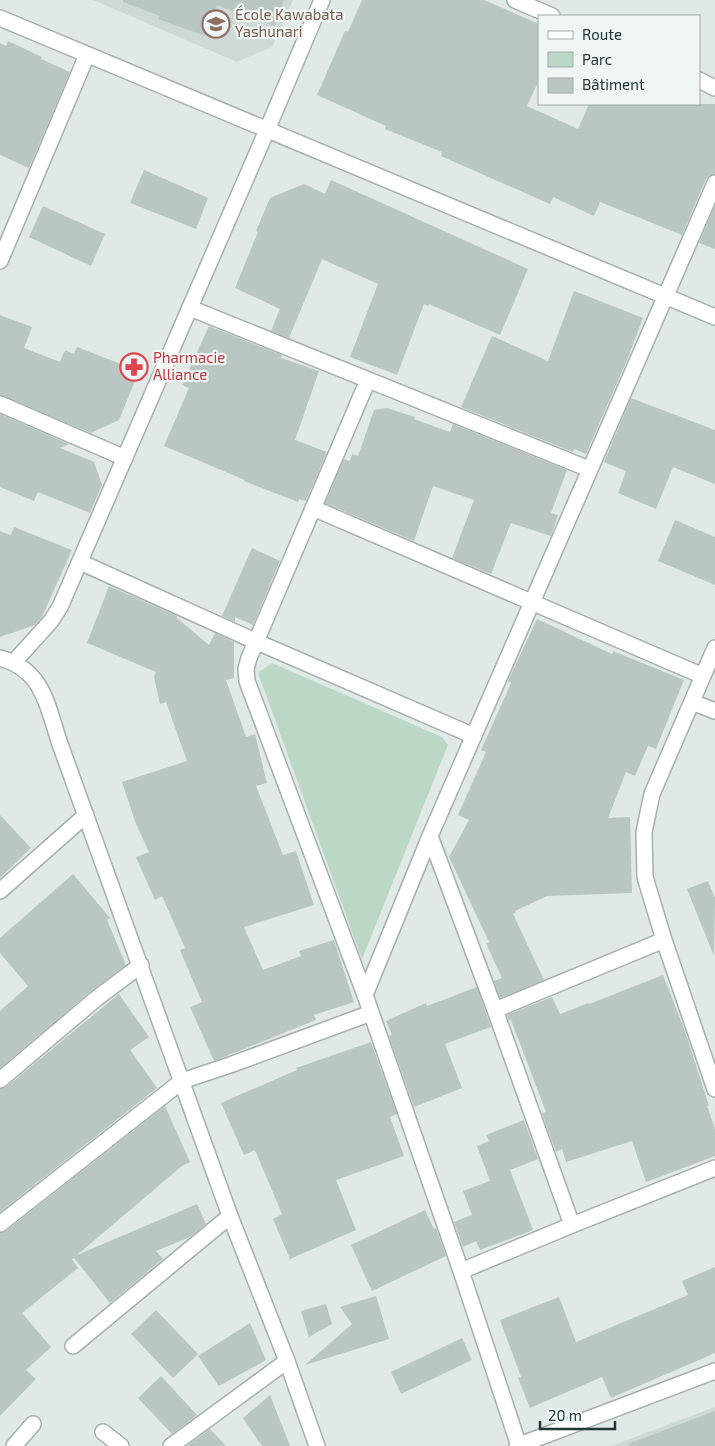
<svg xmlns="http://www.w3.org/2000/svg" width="715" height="1446" viewBox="0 0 715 1446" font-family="'Exo 2',sans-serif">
<rect width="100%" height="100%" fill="#e0e9e6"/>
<!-- built -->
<path fill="#ced9d5" d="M 93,0 L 293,0 L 272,47 L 237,62 Z
M 715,1407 L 715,1446 L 611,1446 Z"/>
<!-- green -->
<path fill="#bbd8c6" d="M 272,663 L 442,737 L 448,745 L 362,959 L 258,673 Z"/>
<!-- building -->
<path fill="#b9c6c2" d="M 123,0 L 284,0 L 275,26 L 217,5 L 205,36 L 158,19 L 160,16 L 123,2 Z
M 362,0 L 484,0 L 539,24 L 539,80 L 527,106 L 578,129 L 589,104 L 715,104 L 715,174 L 710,175 L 706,179 L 682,235 L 600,202 L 594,216 L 553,197 L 550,204 L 441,156 L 442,152 L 385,129 L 386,126 L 317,95 L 345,31 L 348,32 Z
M 8,41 L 42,57 L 41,59 L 70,72 L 29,168 L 0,155 L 0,43 L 6,46 Z
M 144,170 L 208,198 L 196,229 L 130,203 Z
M 331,180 L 528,269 L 500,335 L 429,304 L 428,306 L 424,304 L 397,375 L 350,357 L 378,284 L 322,259 L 289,338 L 271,331 L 280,309 L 235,288 L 258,232 L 256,231 L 270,198 L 304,184 L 325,194 Z
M 43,206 L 105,234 L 91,266 L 29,237 Z
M 715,206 L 715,249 L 699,243 Z
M 574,291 L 643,318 L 627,360 L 586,454 L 574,449 L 573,452 L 461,407 L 492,336 L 548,361 Z
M 0,315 L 32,327 L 24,348 L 60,362 L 65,350 L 74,354 L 77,347 L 139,371 L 119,420 L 91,433 L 0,395 Z
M 209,326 L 282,355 L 281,358 L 319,371 L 295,440 L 327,452 L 306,501 L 299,499 L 298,502 L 244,481 L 245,480 L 164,446 L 189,388 L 182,385 Z
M 631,398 L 715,430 L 715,484 L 673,467 L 656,509 L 618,493 L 626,471 L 604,462 Z
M 387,408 L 415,417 L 414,419 L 450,432 L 453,424 L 567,470 L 551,513 L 558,515 L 551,536 L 511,523 L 491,574 L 452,558 L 474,500 L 433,486 L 414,541 L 325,503 L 344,459 L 350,461 L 352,454 L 358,456 L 374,410 Z
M 0,414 L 69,444 L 60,448 L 94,462 L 102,485 L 90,513 L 38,492 L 34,501 L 0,487 Z
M 675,520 L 715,537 L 715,585 L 658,561 Z
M 14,527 L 72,550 L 42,617 L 35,625 L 0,637 L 0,531 L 11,535 Z
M 252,548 L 280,561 L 253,625 L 235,617 L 235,622 L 222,616 Z
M 109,586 L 177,616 L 177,618 L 209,645 L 215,633 L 234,642 L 234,678 L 226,680 L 246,737 L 255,734 L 267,783 L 256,786 L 283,855 L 296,851 L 314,905 L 244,927 L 263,970 L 301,956 L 299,951 L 334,940 L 354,1002 L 314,1015 L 316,1020 L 214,1061 L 190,1007 L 202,1002 L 180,950 L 185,948 L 162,896 L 155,900 L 136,857 L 149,852 L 136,824 L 122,782 L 187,761 L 166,702 L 160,704 L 154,677 L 156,672 L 87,643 Z
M 537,619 L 612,654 L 613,651 L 684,680 L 656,749 L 648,746 L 635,776 L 626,772 L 608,818 L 630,817 L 632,893 L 547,896 L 515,911 L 516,913 L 513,914 L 544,980 L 500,998 L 494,981 L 502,978 L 486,943 L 489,942 L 449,857 L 469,820 L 458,815 L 486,752 L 481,750 L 511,683 L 508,681 Z
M 0,815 L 31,848 L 0,878 Z
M 73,874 L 110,918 L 107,920 L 126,965 L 91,991 L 0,1068 L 0,1011 L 28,986 L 0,953 L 0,938 Z
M 708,881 L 715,898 L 714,956 L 687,889 Z
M 663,975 L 685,1031 L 709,1106 L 707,1106 L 715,1129 L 715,1156 L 646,1182 L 632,1141 L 566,1162 L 562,1149 L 556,1152 L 542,1113 L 546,1112 L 511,1020 L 509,1020 L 507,1015 L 552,997 L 560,1014 L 588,1003 L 589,1004 Z
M 477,987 L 491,1027 L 445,1044 L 462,1088 L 414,1107 L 389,1036 L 392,1035 L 386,1021 L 426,1003 L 427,1006 Z
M 119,994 L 149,1037 L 130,1050 L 157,1088 L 0,1212 L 0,1089 L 6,1087 Z
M 371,1042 L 397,1114 L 390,1117 L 404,1156 L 336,1180 L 356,1230 L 290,1259 L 273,1219 L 282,1214 L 255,1150 L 244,1155 L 221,1103 L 297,1070 L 296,1068 Z
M 165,1106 L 190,1162 L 182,1166 L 77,1255 L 197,1204 L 206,1224 L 190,1237 L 156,1251 L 163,1259 L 110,1303 L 74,1258 L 72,1259 L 78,1268 L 22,1313 L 51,1347 L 26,1370 L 36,1379 L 0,1416 L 0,1233 L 6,1231 Z
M 524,1120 L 538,1159 L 510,1170 L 533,1230 L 480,1250 L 476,1241 L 463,1247 L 454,1222 L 472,1215 L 463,1191 L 490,1181 L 477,1146 L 489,1141 L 486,1135 Z
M 425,1210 L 434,1229 L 436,1228 L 446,1256 L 372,1291 L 351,1245 Z
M 715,1267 L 715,1353 L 611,1398 L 602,1377 L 530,1408 L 518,1378 L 521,1377 L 500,1320 L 559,1297 L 576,1342 L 688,1295 L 682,1281 Z
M 376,1296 L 389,1339 L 305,1365 L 352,1324 L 340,1307 Z
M 326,1304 L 332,1324 L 309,1337 L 301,1311 Z
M 156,1310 L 198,1354 L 173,1378 L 131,1334 Z
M 250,1323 L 266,1360 L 219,1386 L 198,1356 Z
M 462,1338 L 472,1360 L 401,1394 L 391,1372 Z
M 161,1376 L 197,1415 L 172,1434 L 138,1398 Z
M 270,1395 L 290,1446 L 262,1446 L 243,1418 Z
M 715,1411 L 715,1446 L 629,1446 L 628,1444 Z
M 210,1429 L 226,1446 L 187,1446 Z"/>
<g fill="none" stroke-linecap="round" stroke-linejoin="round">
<!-- minor casing -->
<g stroke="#a4b0ad" stroke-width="18">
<path id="minor" d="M 515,0 L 552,16
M 699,80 L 715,88
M 267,130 L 322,0
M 0,261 L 87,55
M 190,308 L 589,469
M 368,380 L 249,658 L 246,669 L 247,681 L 365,995 L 461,1271 L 519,1446
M 0,404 L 125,458
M 313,508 L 703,676
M 80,562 L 257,642 L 474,736
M 715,648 L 652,794 L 644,832 L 645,877 L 664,940 L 715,1089
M 692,702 L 715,711
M 430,836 L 495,1010 L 572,1225
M 0,891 L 86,815
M 365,995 L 430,836 L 715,183
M 495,1010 L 664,940
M 0,1080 L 97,998 L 141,965
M 0,1224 L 182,1081 L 230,1065 L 371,1013
M 461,1271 L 572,1225 L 715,1168
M 73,1346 L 230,1216
M 103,1432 L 121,1446
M 14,1446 L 33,1424
M 171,1446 L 287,1361
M 517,1446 L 715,1371"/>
</g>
<!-- tertiary casing -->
<g stroke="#a4b0ad" stroke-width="18">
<path id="tertiary" d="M 0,18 L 715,317
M 0,658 C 44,670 47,706 60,744 L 230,1216 L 287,1361 L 317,1446
M 14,662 L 51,621 L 60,607 L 267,130"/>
</g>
<!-- minor -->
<use href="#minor" stroke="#fff" stroke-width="15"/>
<!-- tertiary -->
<use href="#tertiary" stroke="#fff" stroke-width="15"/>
</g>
<!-- icons -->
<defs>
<g id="school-ring" transform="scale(1.4375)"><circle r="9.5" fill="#f0f6f4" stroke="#8d6e63" stroke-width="1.5"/><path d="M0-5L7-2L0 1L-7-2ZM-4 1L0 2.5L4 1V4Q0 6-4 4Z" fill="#8d6e63"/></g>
<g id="pharmacy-ring" transform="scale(1.4375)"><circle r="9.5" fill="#f0f6f4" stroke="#e0444e" stroke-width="1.5"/><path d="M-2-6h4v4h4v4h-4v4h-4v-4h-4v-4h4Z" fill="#e0444e"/></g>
</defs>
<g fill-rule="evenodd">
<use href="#school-ring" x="216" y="24"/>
<use href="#pharmacy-ring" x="134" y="367"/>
</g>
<g text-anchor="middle" stroke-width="4.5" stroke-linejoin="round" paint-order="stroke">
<!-- education labels -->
<g font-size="15" fill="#785e54" stroke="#f0f6f4" text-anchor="start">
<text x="235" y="20">École Kawabata<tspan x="235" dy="17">Yashunari</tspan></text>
</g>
<!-- health labels -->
<g font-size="15" fill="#be3a42" stroke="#f0f6f4" text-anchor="start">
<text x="153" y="363">Pharmacie<tspan x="153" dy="17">Alliance</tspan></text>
</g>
</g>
<!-- legend -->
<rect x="538" y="15" width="162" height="90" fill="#f0f6f4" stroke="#9eaaa7"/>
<rect x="548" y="31" width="25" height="8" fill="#ffffff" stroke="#9eaaa7"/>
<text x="582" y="40" font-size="15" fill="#233734">Route</text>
<rect x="548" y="52" width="25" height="15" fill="#bbd8c6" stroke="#9eaaa7"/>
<text x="582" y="65" font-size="15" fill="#233734">Parc</text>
<rect x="548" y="78" width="25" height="15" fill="#b9c6c2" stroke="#9eaaa7"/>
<text x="582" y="90" font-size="15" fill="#233734">Bâtiment</text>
<!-- scale -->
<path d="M540 1421v8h75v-8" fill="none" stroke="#233734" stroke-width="2.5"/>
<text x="548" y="1421" font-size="15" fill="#233734" stroke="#f0f6f4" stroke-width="4" paint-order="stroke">20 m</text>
</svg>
